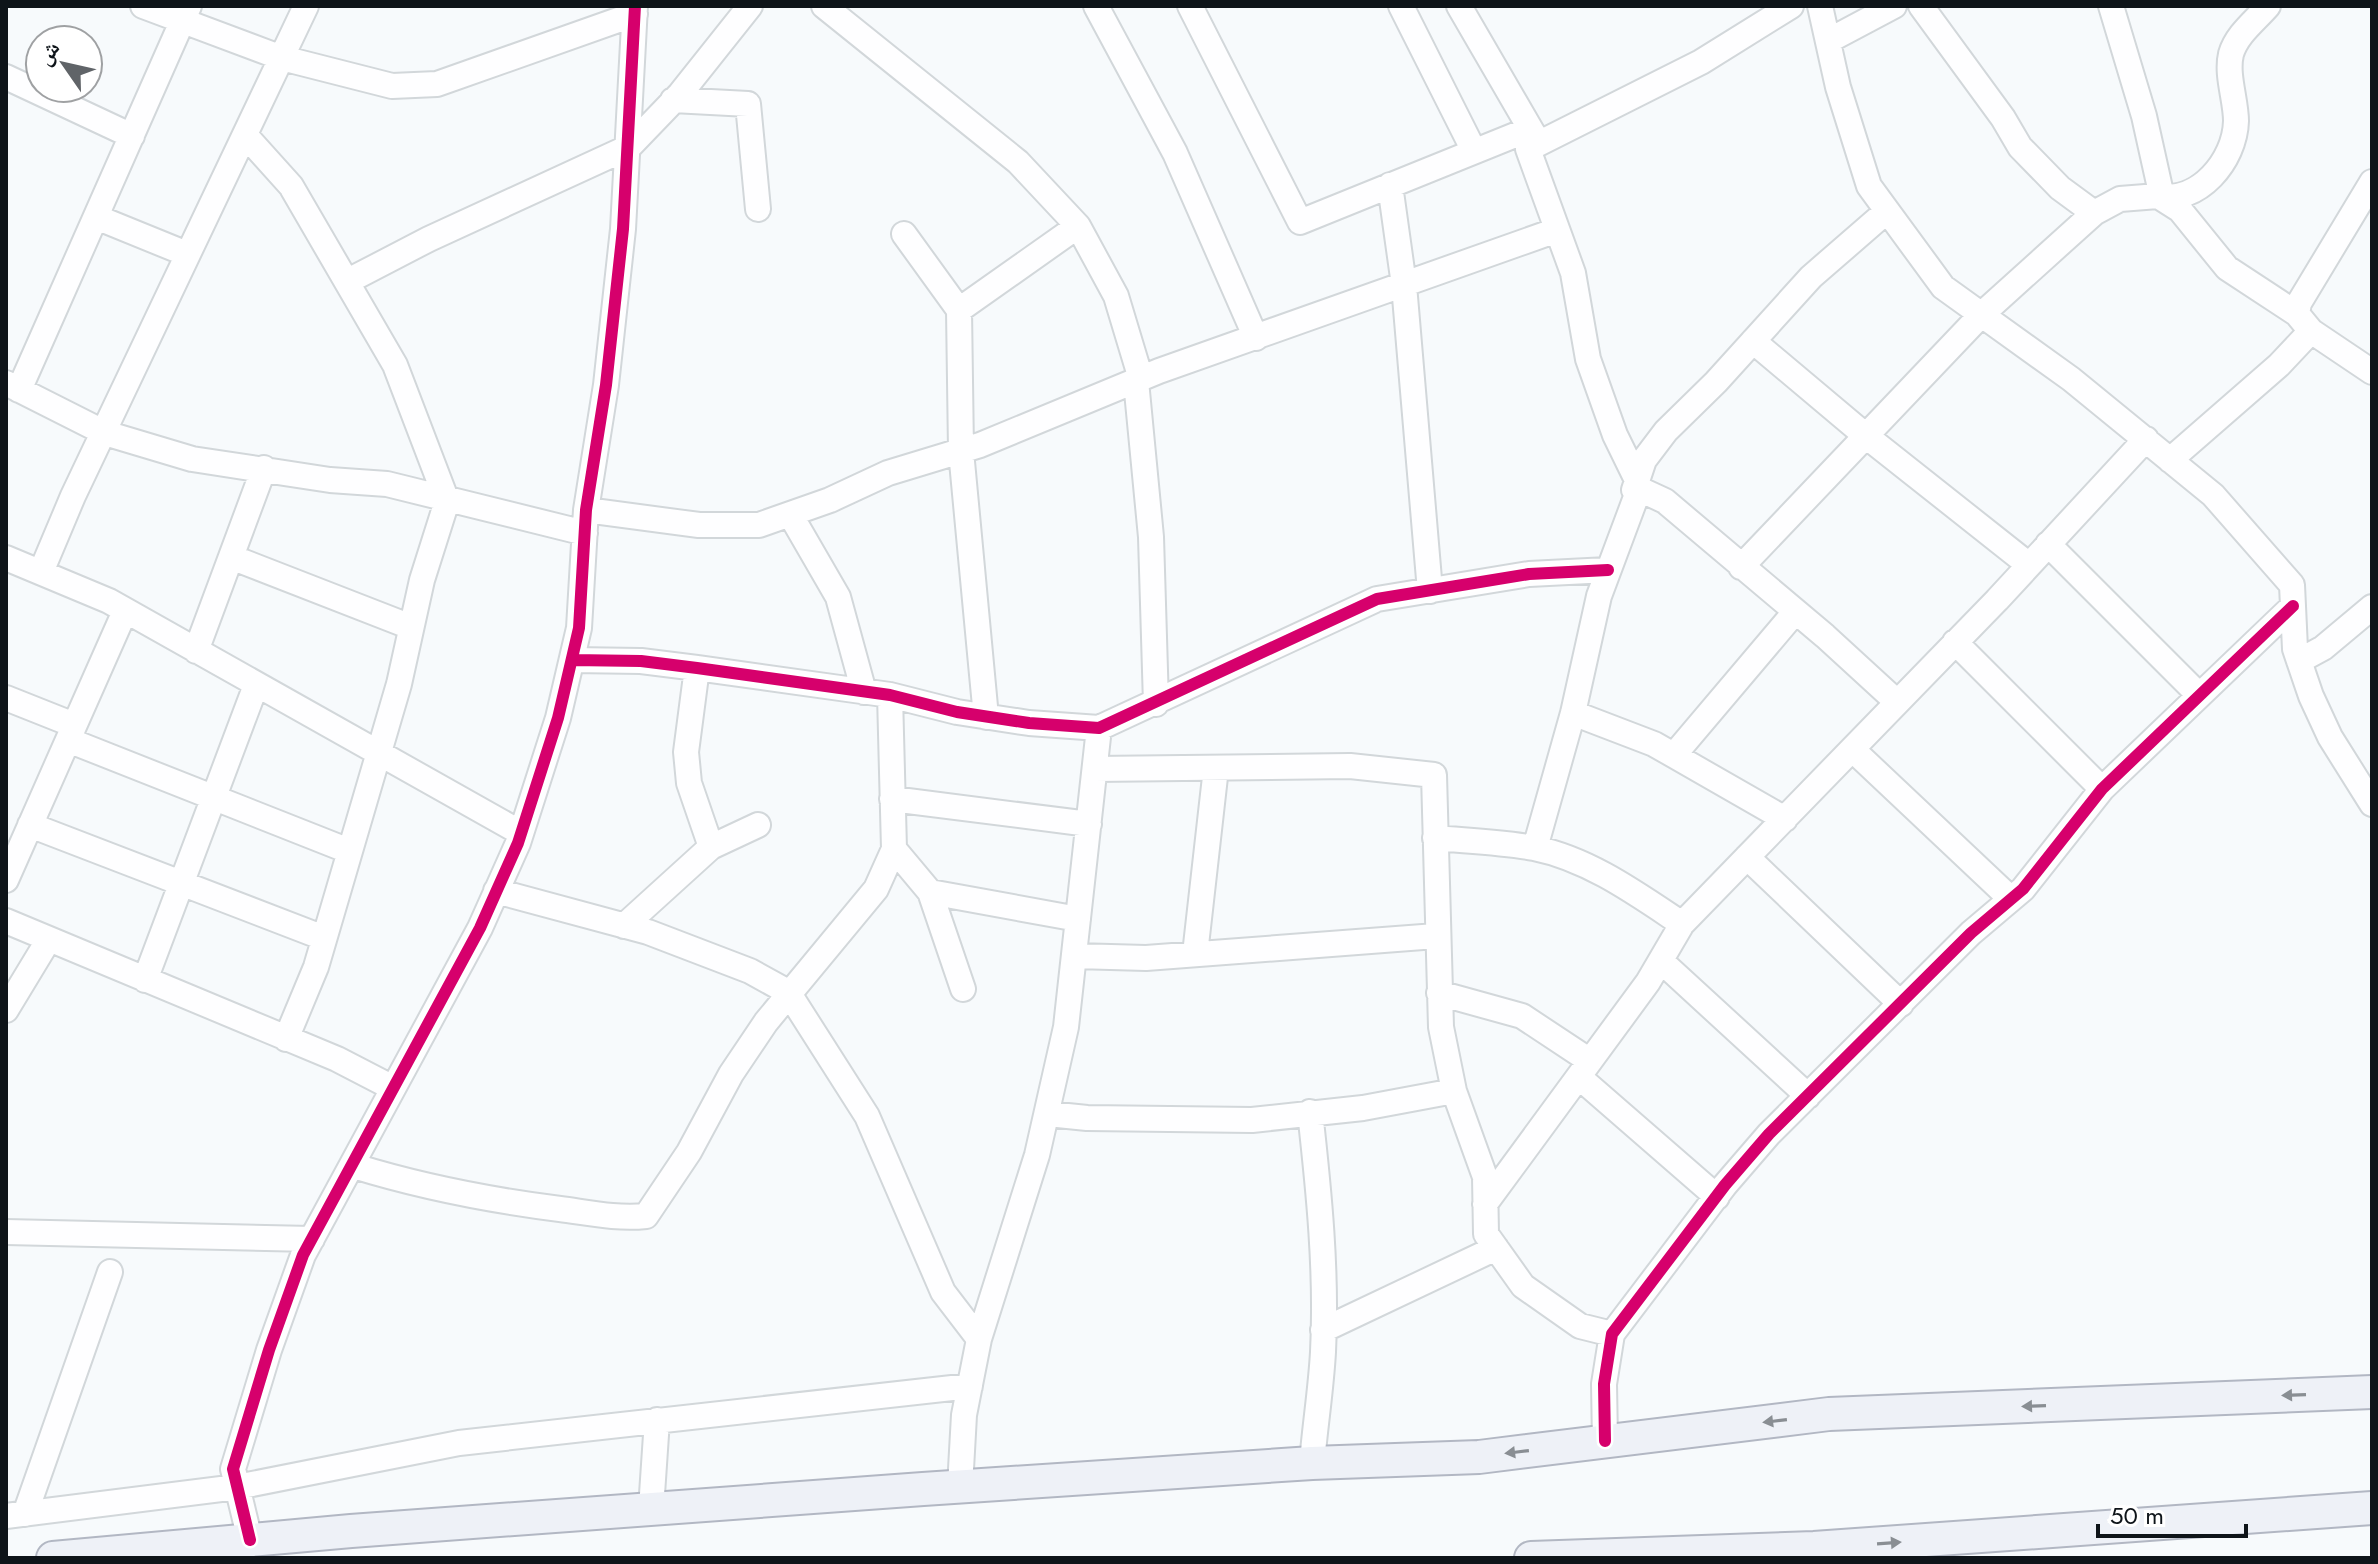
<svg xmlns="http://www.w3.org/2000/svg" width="2378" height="1564" viewBox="0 0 2378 1564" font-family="Jost,'Noto Naskh Arabic',sans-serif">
<rect width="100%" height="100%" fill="#f7fafc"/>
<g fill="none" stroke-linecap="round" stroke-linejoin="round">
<!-- minor casing -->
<g stroke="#d2d7da" stroke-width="28">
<path id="minor" d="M 143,6 L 282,58 L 392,86 L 437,84 L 635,14
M 824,6 L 1018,162 L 1078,226 L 1116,296 L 1141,379
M 1096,6 L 1175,153 L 1256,338
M 1190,6 L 1300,222 L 1530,129
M 1401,6 L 1474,151
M 1459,6 L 1538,142
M 1820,6 L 1838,87 L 1869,186 L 1943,287 L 2071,379 L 2213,495 L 2292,585 L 2295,649 L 2311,696 L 2330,737 L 2372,804
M 1921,6 L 2003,118 L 2020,147 L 2060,188 L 2094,213
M 2111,6 L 2144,116 L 2162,197
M 1828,41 L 1894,6
M 6,77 L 132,136
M 673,100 L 748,104 L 758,209
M 246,136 L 291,186 L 395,365 L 447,501 L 422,580 L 399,684 L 316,967 L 286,1039
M 2372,182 L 2299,303 L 2297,314 L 2311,331 L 2372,372
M 1390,185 L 1404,285 L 1430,591
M 2158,196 C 2198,204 2235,161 2236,121 C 2236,100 2226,75 2231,54 C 2237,34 2255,21 2268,6
M 96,217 L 187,254
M 904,234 L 959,310 L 961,451 L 986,717
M 348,281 L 429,239 L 629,147 L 680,94 L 750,6
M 959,310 L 1078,226
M 1753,341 L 1866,436 L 2029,565
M 1136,381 L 1151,537 L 1156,704
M 6,383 L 105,433 L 192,459 L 330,480 L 387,484 L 585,533
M 19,390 L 189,6
M 2170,460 L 2279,365 L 2311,331
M 1636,478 L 1615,435 L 1588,359 L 1573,273 L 1528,149 L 1701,62 L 1791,6
M 1634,490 L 1644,460 L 1666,431 L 1716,382 L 1811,277 L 1887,211
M 586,510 L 699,525 L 759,525 L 830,500 L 888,473 L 980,445 L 1159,371 L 1557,230
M 790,514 L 838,597 L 864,692
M 2048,544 L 2199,695
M 231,557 L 411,627
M 6,558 L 109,601 L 521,833
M 1741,567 L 1981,315 L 2094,213 L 2120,199 L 2158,196 L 2180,210 L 2227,268 L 2297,314
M 41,572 L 73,496 L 306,6
M 1955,642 L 2102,789
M 196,651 L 264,468
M 572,660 L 641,661 L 697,668 L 890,695 L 957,712 L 1029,723 L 1099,728 L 1377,599 L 1529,574 L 1608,570
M 2299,661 L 2323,648 L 2372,607
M 697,668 L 686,752 L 689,783 L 711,847
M 6,698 L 74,725
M 1573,713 L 1654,744 L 1785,819
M 68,740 L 349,851
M 1853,750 L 2011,899
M 1674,755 L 1795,612
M 1095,769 L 1350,766 L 1434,775 L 1441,1027 L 1454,1091 L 1485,1177 L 1486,1234 L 1523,1286 L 1580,1326 L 1612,1334
M 892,799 L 1089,824
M 30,825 L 324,938
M 1435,838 C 1468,841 1502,842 1534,848 C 1589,859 1637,894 1682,924
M 1535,848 L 1573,713 L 1599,596 L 1639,489 L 1665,501 L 1825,636 L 1897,702
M 894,849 L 930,892 L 963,989
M 1747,857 L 1901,1004
M 6,880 L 125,611
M 496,891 L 648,932 L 750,971 L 788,992 L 867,1116 L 943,1292 L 979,1339
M 930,892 L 1078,919
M 6,921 L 337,1059 L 393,1088
M 624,926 L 711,847 L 758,825
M 1195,954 L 1216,768
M 1075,956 L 1146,958 L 1436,936
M 1661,961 L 1808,1096
M 145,980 L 256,685
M 1439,993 L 1522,1016 L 1590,1061
M 6,1010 L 49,939
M 1579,1077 L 1717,1197
M 1310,1112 C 1319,1192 1327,1272 1323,1352 C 1321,1389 1315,1426 1312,1463
M 1048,1114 L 1087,1118 L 1252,1120 L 1363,1108 L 1454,1091
M 354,1166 C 422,1187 489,1200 560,1209 C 590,1213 617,1219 646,1216 L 689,1152 L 731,1074 L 766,1022 L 876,889 L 894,849 L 890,695
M 1485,1204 L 1648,982 L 1682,924 L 1997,600 L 2146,439
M 6,1232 L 312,1239
M 1323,1330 L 1496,1248
M 1605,1441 L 1604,1384 L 1612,1334 L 1725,1185 L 1769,1134 L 1971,933 L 2023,889 L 2102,789 L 2293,606
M 960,1487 L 964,1415 L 979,1339 L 1037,1155 L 1066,1027 L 1099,728
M 651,1509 L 657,1420
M 25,1514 L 110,1272
M 6,1516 L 237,1487 L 459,1443 L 970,1386
M 250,1540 L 233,1469 L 269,1350 L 303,1255 L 480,928 L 518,843 L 558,718 L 579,628 L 586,510 L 606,385 L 623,229 L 635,6"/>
</g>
<!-- major casing -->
<g stroke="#b2b7c3" stroke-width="36">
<path id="major" d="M 53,1558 L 351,1531 L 923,1489 L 1312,1463 L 1479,1457 L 1829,1414 L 2372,1392
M 1531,1558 L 1814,1548 L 2372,1508"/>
</g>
<!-- minor -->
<use href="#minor" stroke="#fefeff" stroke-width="24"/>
<!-- major -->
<use href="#major" stroke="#eef1f7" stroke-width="32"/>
<!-- cycleway casing -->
<g stroke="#fff" stroke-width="17">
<path id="cycleway" d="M 572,660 L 641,661 L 697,668 L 890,695 L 957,712 L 1029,723 L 1099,728 L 1377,599 L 1529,574 L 1608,570
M 1605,1441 L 1604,1384 L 1612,1334 L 1725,1185 L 1769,1134 L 1971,933 L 2023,889 L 2102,789 L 2293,606
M 250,1540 L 233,1469 L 269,1350 L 303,1255 L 480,928 L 518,843 L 558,718 L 579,628 L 586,510 L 606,385 L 623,229 L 635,6"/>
</g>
<!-- cycleway -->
<use href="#cycleway" stroke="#d6006c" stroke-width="12"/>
</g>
<!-- one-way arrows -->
<defs><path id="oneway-solid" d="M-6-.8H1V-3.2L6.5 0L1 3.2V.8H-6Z" transform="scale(2)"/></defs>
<g fill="#898e93">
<use href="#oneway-solid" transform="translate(2294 1395) rotate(178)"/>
<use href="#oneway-solid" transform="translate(2034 1406) rotate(178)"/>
<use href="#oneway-solid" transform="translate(1775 1421) rotate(173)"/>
<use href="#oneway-solid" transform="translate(1517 1452) rotate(173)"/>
<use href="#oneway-solid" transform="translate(1889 1543) rotate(-4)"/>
</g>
<!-- border -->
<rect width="2378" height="1564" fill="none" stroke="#0e1419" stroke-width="16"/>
<!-- north arrow -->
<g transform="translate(64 64) rotate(304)"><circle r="38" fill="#ffffff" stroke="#9fa1a3" stroke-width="2"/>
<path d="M0-6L14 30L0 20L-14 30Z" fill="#606468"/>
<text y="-12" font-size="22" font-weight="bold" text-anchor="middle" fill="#0e1419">ش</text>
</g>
<!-- scale -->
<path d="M2098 1524v12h148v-12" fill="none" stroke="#0e1419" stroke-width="4"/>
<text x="2110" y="1524" font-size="24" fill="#0e1419" stroke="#ffffff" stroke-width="6" paint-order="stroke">50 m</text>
</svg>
